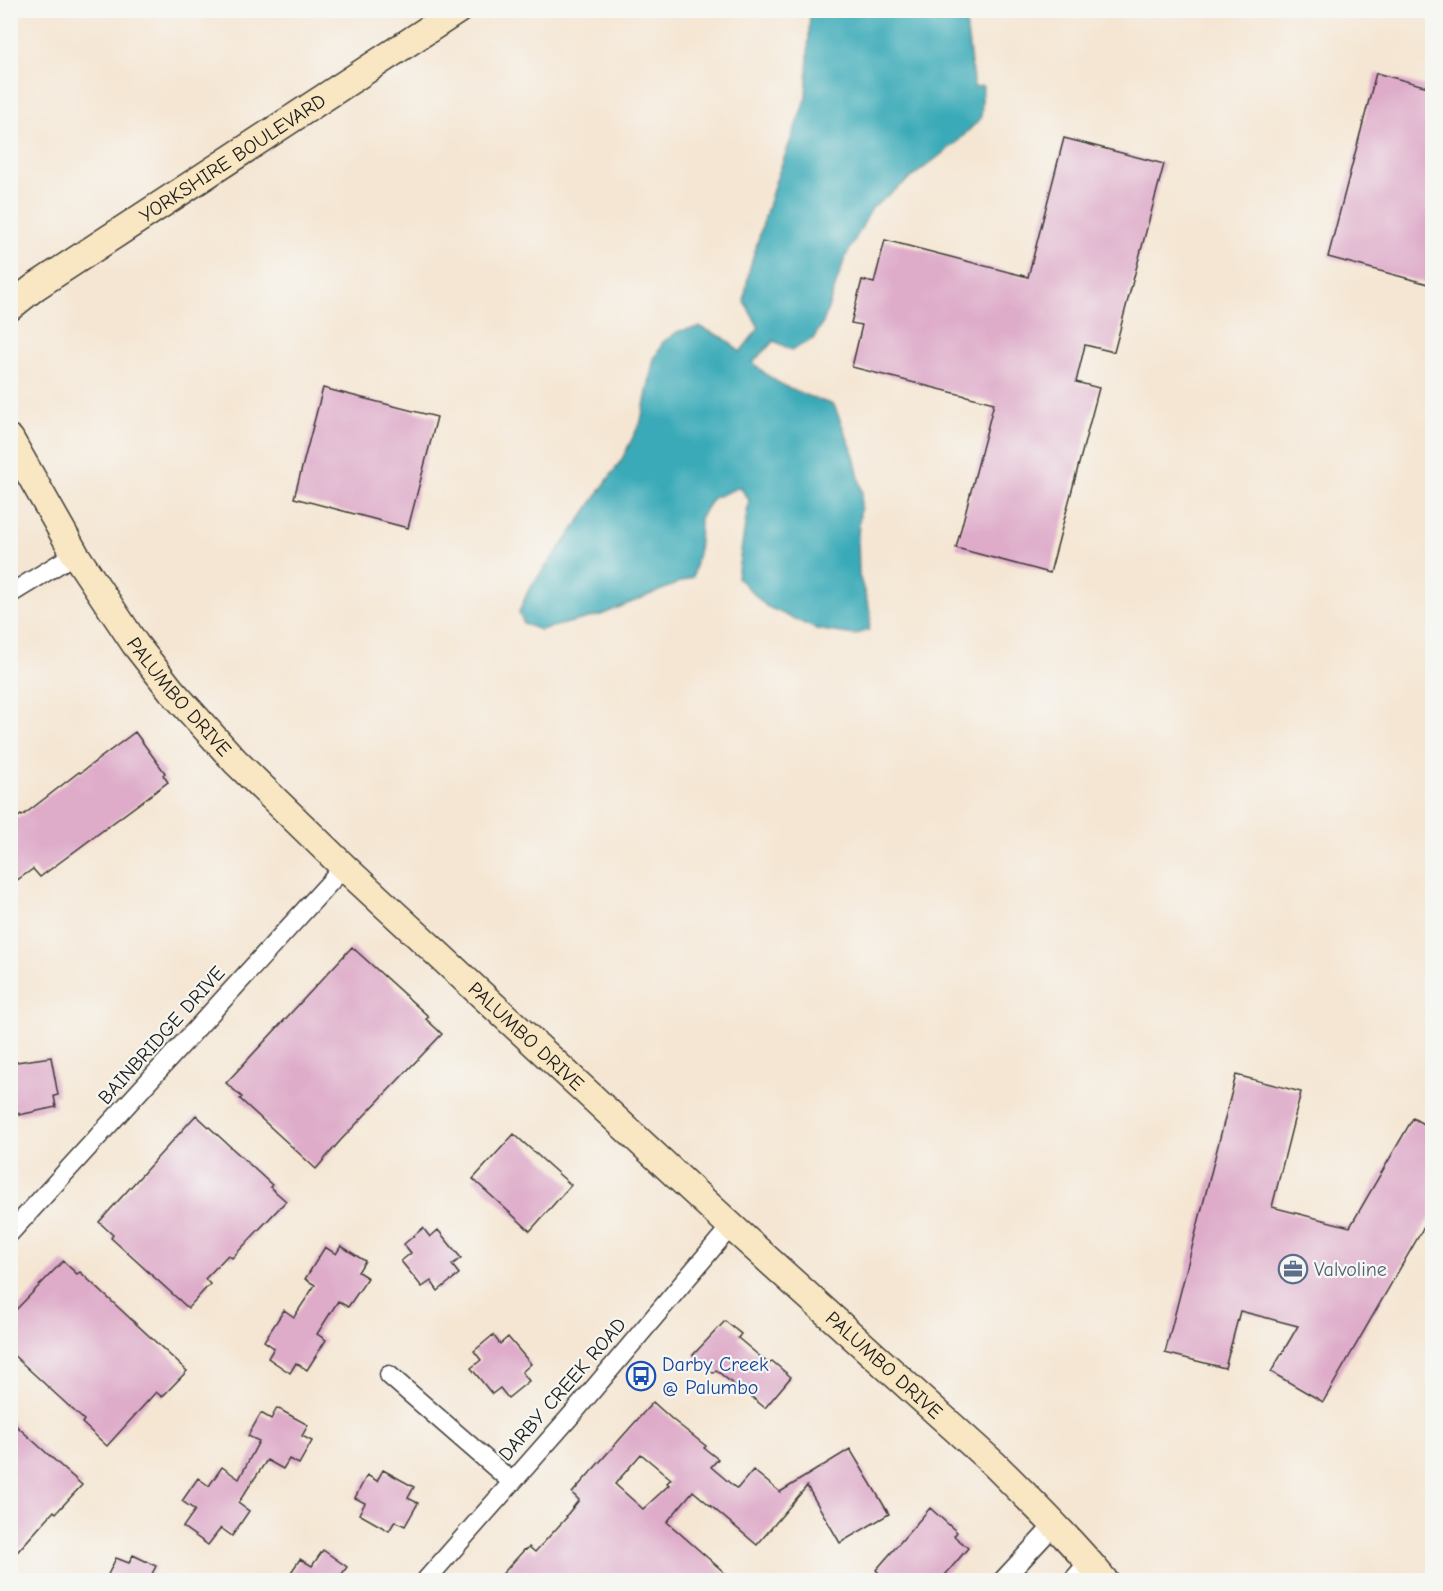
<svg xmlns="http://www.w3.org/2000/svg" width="1443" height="1591" viewBox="0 0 1443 1591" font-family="'Comic Neue',sans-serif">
<rect width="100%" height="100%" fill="#f6f6f2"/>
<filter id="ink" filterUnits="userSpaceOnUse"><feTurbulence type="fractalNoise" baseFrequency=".0167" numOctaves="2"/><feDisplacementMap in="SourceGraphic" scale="12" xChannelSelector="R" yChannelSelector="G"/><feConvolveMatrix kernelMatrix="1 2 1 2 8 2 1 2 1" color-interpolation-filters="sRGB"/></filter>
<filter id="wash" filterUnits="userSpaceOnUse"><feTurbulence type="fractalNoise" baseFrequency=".008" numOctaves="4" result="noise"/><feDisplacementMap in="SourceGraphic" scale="24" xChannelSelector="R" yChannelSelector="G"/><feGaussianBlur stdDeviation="1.35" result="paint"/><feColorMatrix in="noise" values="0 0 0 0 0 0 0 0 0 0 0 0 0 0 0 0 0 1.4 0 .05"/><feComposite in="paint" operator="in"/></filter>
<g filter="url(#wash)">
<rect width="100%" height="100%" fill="#f5e6d3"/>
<!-- water -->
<path fill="#3aaab8" stroke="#2b636a" stroke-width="1.5" d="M 810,11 L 968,11 L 965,15 L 974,87 L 983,86 L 981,118 L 956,143 L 872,208 L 845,258 L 823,323 L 813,339 L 792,350 L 774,341 L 753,362 C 774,386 805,395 834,405 L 853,452 L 862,491 L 858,536 L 859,575 L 871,614 L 869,630 L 854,635 L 816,629 L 766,606 L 737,577 L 749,500 L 740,487 L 713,498 L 700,517 L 699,548 L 693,577 L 601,615 L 540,630 L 524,624 L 519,612 L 529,589 L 566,540 L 622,459 L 641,421 L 654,359 L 663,342 L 679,331 L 700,327 L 724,338 L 740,352 L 759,328 L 744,301 L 749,271 L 775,183 L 806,98 Z"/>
<g id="blocks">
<!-- building -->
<path fill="#deabc9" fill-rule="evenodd" d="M 1376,73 L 1432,88 L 1432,285 L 1328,257 Z
M 1064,138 L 1164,164 L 1114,352 L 1085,345 L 1076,382 L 1099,388 L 1050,573 L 956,548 L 994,403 L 852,367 L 862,325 L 851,323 L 862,280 L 874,283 L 885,240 L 1028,277 Z
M 323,388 L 437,417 L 408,528 L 294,498 Z
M 135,732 L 165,773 L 163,775 L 168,782 L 40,877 L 33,869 L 10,885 L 10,823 L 21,815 L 22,816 L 79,772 L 80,773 Z
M 352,947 L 429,1017 L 426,1019 L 442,1034 L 340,1141 L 316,1169 L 240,1099 L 242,1097 L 226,1083 Z
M 51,1057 L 58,1095 L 54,1096 L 56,1107 L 19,1115 L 19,1113 L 10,1114 L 10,1063 Z
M 1236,1075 L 1301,1092 L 1272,1207 L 1350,1227 L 1413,1118 L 1432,1129 L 1432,1213 L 1323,1402 L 1271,1372 L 1298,1326 L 1240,1311 L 1225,1368 L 1165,1353 Z
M 196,1115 L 272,1185 L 270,1187 L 286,1201 L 232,1258 L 228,1255 L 205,1279 L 210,1284 L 188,1308 L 111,1238 L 113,1235 L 99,1222 Z
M 514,1134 L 571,1185 L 530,1231 L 473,1179 Z
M 423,1228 L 430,1237 L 438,1230 L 461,1258 L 452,1265 L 459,1274 L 438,1291 L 431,1281 L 422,1287 L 401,1261 L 411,1253 L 404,1244 Z
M 341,1246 L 365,1261 L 358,1272 L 368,1278 L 348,1307 L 338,1301 L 317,1334 L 326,1340 L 307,1370 L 296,1363 L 290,1373 L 268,1358 L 274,1348 L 264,1341 L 284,1310 L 294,1317 L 315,1285 L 305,1279 L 325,1247 L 336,1254 Z
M 63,1261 L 77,1274 L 80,1272 L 187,1371 L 162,1397 L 156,1392 L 107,1446 L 82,1423 L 84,1420 L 10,1352 L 10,1316 Z
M 725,1321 L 741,1334 L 738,1338 L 769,1364 L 772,1361 L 791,1377 L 765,1408 L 747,1393 L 746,1395 L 716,1370 L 713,1373 L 693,1355 Z
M 493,1335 L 500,1344 L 508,1337 L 531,1364 L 522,1372 L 529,1381 L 508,1398 L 500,1388 L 492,1394 L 471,1368 L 481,1360 L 474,1351 Z
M 653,1402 L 673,1420 L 706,1446 L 704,1448 L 718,1459 L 711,1467 L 737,1489 L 753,1470 L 780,1492 L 850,1449 L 889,1514 L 840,1543 L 807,1486 L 757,1545 L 693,1491 L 667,1522 L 734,1581 L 496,1581 L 525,1549 L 526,1550 L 529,1547 L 535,1552 L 567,1517 L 566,1516 L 579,1500 L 572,1493 ZM 641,1454 L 671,1479 L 667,1483 L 669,1485 L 643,1509 L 615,1484 Z
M 277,1408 L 308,1425 L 302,1436 L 312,1441 L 299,1464 L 289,1459 L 283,1469 L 267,1460 L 238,1503 L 249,1511 L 232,1536 L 221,1528 L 208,1545 L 183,1527 L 195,1510 L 182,1501 L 198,1478 L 209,1486 L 222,1467 L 239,1479 L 259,1441 L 248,1436 L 261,1413 L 271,1419 Z
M 10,1420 L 82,1485 L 56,1513 L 54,1511 L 10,1560 Z
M 383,1470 L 414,1487 L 408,1498 L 418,1503 L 405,1526 L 395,1521 L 389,1531 L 359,1514 L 365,1503 L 355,1498 L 367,1475 L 377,1481 Z
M 930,1508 L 957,1532 L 954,1536 L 968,1548 L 940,1581 L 872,1581 L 879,1573 L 876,1570 Z
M 323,1550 L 347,1567 L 337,1581 L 285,1581 L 300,1559 L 312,1566 Z
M 133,1555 L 156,1566 L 152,1574 L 166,1581 L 105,1581 L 116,1558 L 129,1563 Z"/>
</g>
</g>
<g filter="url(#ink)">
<use href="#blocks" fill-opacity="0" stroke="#3d3a37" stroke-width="1.5"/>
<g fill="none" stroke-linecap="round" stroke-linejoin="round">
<!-- street casing -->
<g stroke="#3d3a37" stroke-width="21">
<path id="street" d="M 10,594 L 75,554
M 10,1233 L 344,867
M 389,1375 L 512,1482
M 426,1580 L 575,1411 L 731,1226
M 1003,1580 L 1054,1525
M 1073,1580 L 1089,1562"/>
</g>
<!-- secondary casing -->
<g stroke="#3d3a37" stroke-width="30">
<g id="secondary">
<path id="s1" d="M 10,307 L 35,287 L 458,10"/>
<path id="s2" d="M 10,439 L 75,554 L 135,644 L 171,690 L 235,761 L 344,867 L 731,1226 L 994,1464 C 1032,1502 1070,1539 1104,1580"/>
</g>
</g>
<!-- street -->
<use href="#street" stroke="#fff" stroke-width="18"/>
<!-- secondary -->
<use href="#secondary" stroke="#f9e7c3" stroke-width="27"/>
</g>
</g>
<!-- icons -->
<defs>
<g id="office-ring" transform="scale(1.5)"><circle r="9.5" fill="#f6f6f2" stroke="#5c6f8a" stroke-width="1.5"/><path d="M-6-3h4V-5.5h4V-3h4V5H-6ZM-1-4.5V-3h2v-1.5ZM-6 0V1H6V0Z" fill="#5c6f8a"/></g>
<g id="bus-ring" transform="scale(1.5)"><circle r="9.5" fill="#f6f6f2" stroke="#1a4fb4" stroke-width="1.5"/><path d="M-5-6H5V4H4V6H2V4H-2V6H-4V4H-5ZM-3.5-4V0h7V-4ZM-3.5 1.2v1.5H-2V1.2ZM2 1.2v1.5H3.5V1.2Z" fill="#1a4fb4"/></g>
</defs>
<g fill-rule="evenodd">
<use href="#office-ring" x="1293" y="1269"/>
<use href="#bus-ring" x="641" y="1376"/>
</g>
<g text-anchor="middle" stroke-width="4.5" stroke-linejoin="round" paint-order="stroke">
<!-- street labels -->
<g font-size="20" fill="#1c1c1c" stroke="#f6f6f2">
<text dy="7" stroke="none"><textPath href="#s1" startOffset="268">YORKSHIRE BOULEVARD</textPath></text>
<text dy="7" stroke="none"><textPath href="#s2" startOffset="309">PALUMBO DRIVE</textPath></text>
<text transform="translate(161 1035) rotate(-48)" y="7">BAINBRIDGE DRIVE</text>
<text dy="7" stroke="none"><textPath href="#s2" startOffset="795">PALUMBO DRIVE</textPath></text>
<text dy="7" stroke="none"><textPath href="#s2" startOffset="1281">PALUMBO DRIVE</textPath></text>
<text transform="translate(562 1389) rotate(-49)" y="7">DARBY CREEK ROAD</text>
</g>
<!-- service labels -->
<g font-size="20" fill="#4e5e75" stroke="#f6f6f2" text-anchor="start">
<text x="1314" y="1276">Valvoline</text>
</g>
<!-- transit labels -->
<g font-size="20" fill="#164399" stroke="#f6f6f2" text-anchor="start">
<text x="662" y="1371">Darby Creek<tspan x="662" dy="23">@ Palumbo</tspan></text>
</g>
</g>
<!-- margin -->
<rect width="1443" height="1591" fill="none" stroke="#f6f6f2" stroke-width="36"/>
</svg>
